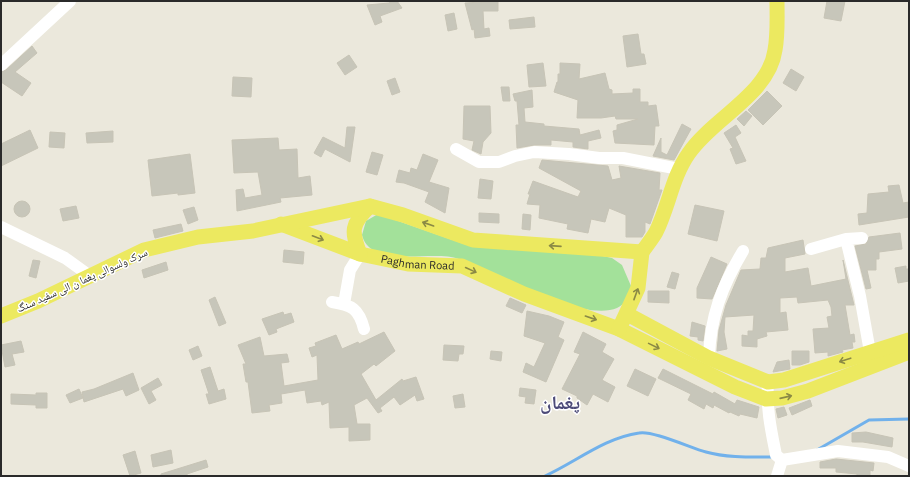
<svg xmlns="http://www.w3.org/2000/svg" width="910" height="477" viewBox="0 0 910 477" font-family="'IBM Plex Sans','Noto Naskh Arabic',sans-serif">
<rect width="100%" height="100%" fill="#ebe8dc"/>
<!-- green -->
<path fill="#a3e19a" d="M 378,214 L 464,244 L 579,251 L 612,258 L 622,265 L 631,286 C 629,295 626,304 617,308 C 583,323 493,273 459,259 C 433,249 371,270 362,235 L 366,221 Z"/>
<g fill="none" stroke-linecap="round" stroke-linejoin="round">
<!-- stream -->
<path stroke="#71b1eb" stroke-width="3" d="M 817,450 L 869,420 L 909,419
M 545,476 C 576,462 604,438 639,433 C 652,430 691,448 706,452 C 727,458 752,457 773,457"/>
</g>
<!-- building -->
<path fill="#c7c6ba" stroke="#c7c4b6" d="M 392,1 L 397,1 L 402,8 L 380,16 L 382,22 L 375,25 L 367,5 L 389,3 Z
M 498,1 L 498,11 L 483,11 L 484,29 L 489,28 L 490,36 L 475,38 L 474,29 L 472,30 L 465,3 Z
M 827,1 L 845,1 L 841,21 L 824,18 Z
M 454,13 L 457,29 L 448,31 L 445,15 Z
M 534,17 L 535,27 L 510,29 L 509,20 Z
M 638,34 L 641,54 L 644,54 L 646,64 L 627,67 L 623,36 Z
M 32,46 L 37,53 L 15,72 L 31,83 L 22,96 L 1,82 L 1,72 L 6,70 Z
M 349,55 L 357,67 L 345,75 L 337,63 Z
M 543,63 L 546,86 L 529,87 L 527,65 Z
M 560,63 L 580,64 L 579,79 L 605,73 L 609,89 L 612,90 L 612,94 L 633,93 L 633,89 L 640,89 L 640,102 L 648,102 L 648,106 L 656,105 L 659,126 L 655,126 L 654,145 L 615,143 L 613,131 L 617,130 L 617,125 L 638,119 L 616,119 L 615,116 L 601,118 L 577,118 L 578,100 L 554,92 L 557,82 L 558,82 L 558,74 L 560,74 Z
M 791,69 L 804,77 L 796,91 L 783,83 Z
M 233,77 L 252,78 L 251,97 L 232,96 Z
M 395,78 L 400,92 L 392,95 L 387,81 Z
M 501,87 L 509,87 L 510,101 L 503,101 Z
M 532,90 L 533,107 L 524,108 L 525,122 L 544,124 L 544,126 L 579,129 L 580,135 L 599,130 L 601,138 L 588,141 L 588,149 L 573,147 L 573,142 L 551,140 L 551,145 L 534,145 L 517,148 L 516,125 L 519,125 L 517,101 L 515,101 L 513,94 Z
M 767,91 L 782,106 L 763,125 L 748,110 Z
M 464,106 L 490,106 L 491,133 L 483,142 L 481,154 L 472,150 L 474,141 L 463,139 Z
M 746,111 L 752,116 L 744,126 L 737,119 Z
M 682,124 L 691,129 L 674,160 L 653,156 L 661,138 L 661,152 L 667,155 Z
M 736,125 L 741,133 L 735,137 L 746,161 L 736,164 L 730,149 L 733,148 L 724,133 Z
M 347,127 L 355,127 L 350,162 L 325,149 L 321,157 L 314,153 L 323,137 L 345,148 Z
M 30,130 L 38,148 L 1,166 L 1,144 Z
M 113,131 L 113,142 L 87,143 L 86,133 Z
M 50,132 L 65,133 L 64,148 L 49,147 Z
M 278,138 L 279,150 L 297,149 L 298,178 L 310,176 L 312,195 L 280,198 L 281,202 L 237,211 L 236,190 L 243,189 L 245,198 L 262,195 L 258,172 L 234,173 L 232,140 Z
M 372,152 L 383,155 L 377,175 L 366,172 Z
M 190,154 L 195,193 L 178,195 L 178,193 L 152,196 L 148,160 Z
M 423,154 L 438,160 L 429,182 L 449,188 L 445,213 L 425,202 L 429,192 L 404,183 L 396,182 L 399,170 L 410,173 L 411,168 L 417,170 Z
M 542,160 L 608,166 L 612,180 L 621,178 L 619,166 L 660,173 L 659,190 L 662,190 L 650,224 L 645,222 L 645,232 L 642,237 L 626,237 L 626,215 L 609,208 L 605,222 L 591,219 L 588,233 L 567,229 L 568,224 L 539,218 L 540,205 L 527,204 L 530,194 L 528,194 L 533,181 L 578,197 L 581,191 L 539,168 Z
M 480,179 L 493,181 L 491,199 L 478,198 Z
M 899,185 L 903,203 L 909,202 L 909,217 L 859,225 L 858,214 L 867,213 L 868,194 L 889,192 L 888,186 Z
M14 209a8 8 0 1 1 16 0a8 8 0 1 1-16 0Z
M 695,205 L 724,211 L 717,241 L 688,234 Z
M 76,206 L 79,218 L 63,221 L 60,209 Z
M 194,207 L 198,220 L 188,224 L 183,210 Z
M 479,213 L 499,214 L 499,223 L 479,222 Z
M 523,214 L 531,215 L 530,230 L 522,229 Z
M 181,224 L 183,231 L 155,238 L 153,230 Z
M 900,233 L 902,249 L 879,252 L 879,259 L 876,259 L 876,270 L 867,270 L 871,288 L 866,289 L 855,246 L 866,244 L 869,237 Z
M 803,240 L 805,254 L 785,258 L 785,272 L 808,268 L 811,286 L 846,279 L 843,260 L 854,305 L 845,305 L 850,335 L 854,334 L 855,342 L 852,342 L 853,348 L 842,350 L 843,352 L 828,356 L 828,352 L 815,353 L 813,329 L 829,328 L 827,317 L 832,316 L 831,307 L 828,300 L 798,303 L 797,297 L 780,298 L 780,313 L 786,312 L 788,330 L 766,332 L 767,336 L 757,339 L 757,347 L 742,346 L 742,335 L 748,336 L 748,331 L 753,331 L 754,315 L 725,317 L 724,332 L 727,349 L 717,351 L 719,330 L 726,305 L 741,270 L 760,269 L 761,258 L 766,258 L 768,248 Z
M 284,250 L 304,252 L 303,264 L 283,262 Z
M 711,257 L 727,264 L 712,299 L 697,298 L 697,288 Z
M 33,260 L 40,261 L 36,278 L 29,276 Z
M 166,262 L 168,270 L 144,278 L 142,270 Z
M 906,266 L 906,269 L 909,269 L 909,281 L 898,283 L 895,268 Z
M 672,272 L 679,274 L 675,289 L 667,287 Z
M 648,291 L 669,291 L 669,303 L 648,302 Z
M 215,297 L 226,323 L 219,326 L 209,300 Z
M 510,298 L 526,305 L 522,313 L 506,306 Z
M 527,311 L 549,316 L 564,322 L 558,337 L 564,340 L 546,382 L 523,372 L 526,363 L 534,367 L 545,343 L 524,336 Z
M 283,312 L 284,315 L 291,313 L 294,322 L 276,329 L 277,332 L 269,335 L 262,319 Z
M 692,322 L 705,326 L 703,341 L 698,340 L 698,337 L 690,336 Z
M 384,332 L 395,351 L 376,366 L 374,364 L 361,374 L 376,400 L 402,379 L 403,381 L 416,377 L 424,399 L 417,401 L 415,395 L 400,405 L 394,397 L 380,408 L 382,411 L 378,413 L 367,398 L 354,405 L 357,424 L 370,424 L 370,440 L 349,441 L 349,427 L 330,428 L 329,402 L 322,405 L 321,401 L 307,403 L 305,390 L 281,394 L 282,403 L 269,405 L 270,411 L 252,413 L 248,382 L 246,382 L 243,364 L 246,364 L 238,345 L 260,337 L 264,356 L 287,354 L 289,362 L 281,363 L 284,386 L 318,380 L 317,355 L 312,357 L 309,348 L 316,346 L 315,343 L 336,335 L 342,349 L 358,342 L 359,344 Z
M 583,332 L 606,344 L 602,352 L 614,359 L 602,380 L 615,387 L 608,402 L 593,394 L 587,405 L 577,398 L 577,396 L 562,389 L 580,354 L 574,352 Z
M 21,341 L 24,352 L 12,354 L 15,365 L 5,367 L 1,345 Z
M 444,345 L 464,346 L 463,354 L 459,354 L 458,361 L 443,360 Z
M 198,346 L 202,356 L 193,360 L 189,350 Z
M 491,351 L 502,352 L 501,361 L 490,359 Z
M 792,351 L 809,351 L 809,362 L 800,365 L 792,365 Z
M 789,360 L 790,369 L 773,372 L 777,362 Z
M 210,367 L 218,391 L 224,389 L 226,399 L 209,404 L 206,394 L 209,394 L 201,370 Z
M 635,369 L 656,379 L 648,396 L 627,386 Z
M 663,369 L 713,394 L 714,392 L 735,404 L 737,400 L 759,407 L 757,418 L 740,414 L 739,416 L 730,412 L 729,413 L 714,405 L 713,408 L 706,404 L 704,409 L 688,400 L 691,394 L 658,378 Z
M 133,373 L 139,390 L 126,396 L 123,389 L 84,402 L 82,392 L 94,389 Z
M 158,378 L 162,385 L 151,391 L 156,400 L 149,404 L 141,388 Z
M 520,388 L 536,390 L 534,404 L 525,403 L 526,397 L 519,396 Z
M 79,389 L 83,398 L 70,403 L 66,395 Z
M 36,393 L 47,393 L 47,408 L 36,408 L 36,405 L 11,404 L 11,394 L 36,395 Z
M 463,394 L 465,407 L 455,408 L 453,396 Z
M 810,400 L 812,406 L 792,415 L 789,408 Z
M 784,407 L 787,415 L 778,418 L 776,409 Z
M 866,432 L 893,438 L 892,447 L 863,442 L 852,442 L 852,433 Z
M 171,450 L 173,463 L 153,467 L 151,455 Z
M 135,451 L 141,473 L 130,476 L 123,455 Z
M 836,459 L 874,463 L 873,471 L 870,470 L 870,476 L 857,476 L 857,474 L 836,472 L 836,468 L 820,468 L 820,462 Z
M 206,460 L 208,467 L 187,474 L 187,476 L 161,476 L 161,474 Z"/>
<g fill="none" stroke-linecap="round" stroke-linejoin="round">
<!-- minor -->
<path stroke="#fff" stroke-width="12" d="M 1,65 L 70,1
M 456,149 L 479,162 L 499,162 L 515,156 L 534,152 L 569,154 L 599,158 L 623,158 L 679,169
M 1,227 L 65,258 L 90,276
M 846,239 L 860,296 L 870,352
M 811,249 L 846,239 L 862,238
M 332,302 C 352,305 359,309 364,329
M 344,304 L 350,270 L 360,254
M 709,358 C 710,317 722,286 743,251
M 768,382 C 766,407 771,430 776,455 L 782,460 L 838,451 L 888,457 L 909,466
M 777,476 L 782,460"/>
<!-- major -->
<g stroke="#ece960" stroke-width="15">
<path id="s1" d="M 281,224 L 360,254 L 408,264 L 462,266 L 524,294 L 619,329 L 735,387 L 766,399 L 782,398 L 808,391 L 909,352"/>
<path d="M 642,252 C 647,245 652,239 656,232 C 669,206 672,177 689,153 C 713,118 769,94 775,50 C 778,34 777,17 777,1"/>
<path d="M 360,254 C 351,231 351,224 370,206"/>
<path d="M 627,314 L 709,358 L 768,382 L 784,380 L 909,340"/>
<path d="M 1,316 L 38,301 L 144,250 L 198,237 L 253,231 L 370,206 L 403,215 L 473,240 L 642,252 L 638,288 L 619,329"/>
</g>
</g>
<!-- one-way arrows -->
<defs><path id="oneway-shaft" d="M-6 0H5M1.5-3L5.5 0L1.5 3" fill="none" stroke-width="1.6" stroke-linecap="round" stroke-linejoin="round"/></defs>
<g stroke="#8b8a45">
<use href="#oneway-shaft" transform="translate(428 224) rotate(-161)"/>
<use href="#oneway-shaft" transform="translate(318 238) rotate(21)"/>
<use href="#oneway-shaft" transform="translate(555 246) rotate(-176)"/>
<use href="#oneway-shaft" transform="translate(471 270) rotate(25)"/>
<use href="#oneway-shaft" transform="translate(636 294) rotate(-70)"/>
<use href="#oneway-shaft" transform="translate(591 318) rotate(19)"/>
<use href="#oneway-shaft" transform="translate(654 346) rotate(26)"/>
<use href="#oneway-shaft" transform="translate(845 360) rotate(162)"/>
<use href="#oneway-shaft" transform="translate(786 397) rotate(-13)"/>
</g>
<g text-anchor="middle" stroke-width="3" stroke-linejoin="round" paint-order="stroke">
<!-- street labels -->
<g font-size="11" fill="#2a2a2a" stroke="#fff">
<text dy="4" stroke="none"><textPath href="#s1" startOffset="143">Paghman Road</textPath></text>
<text transform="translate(82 280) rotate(-24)" y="4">سرک ولسوالی پغما ن الی سفید سنگ</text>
</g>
<!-- town labels -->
<g font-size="19" font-weight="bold" fill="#4d4b79" stroke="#fff">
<text x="560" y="409">پغمان</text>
</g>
</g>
<!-- border -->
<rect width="910" height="477" fill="none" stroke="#2a2a2a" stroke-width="4"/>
</svg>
